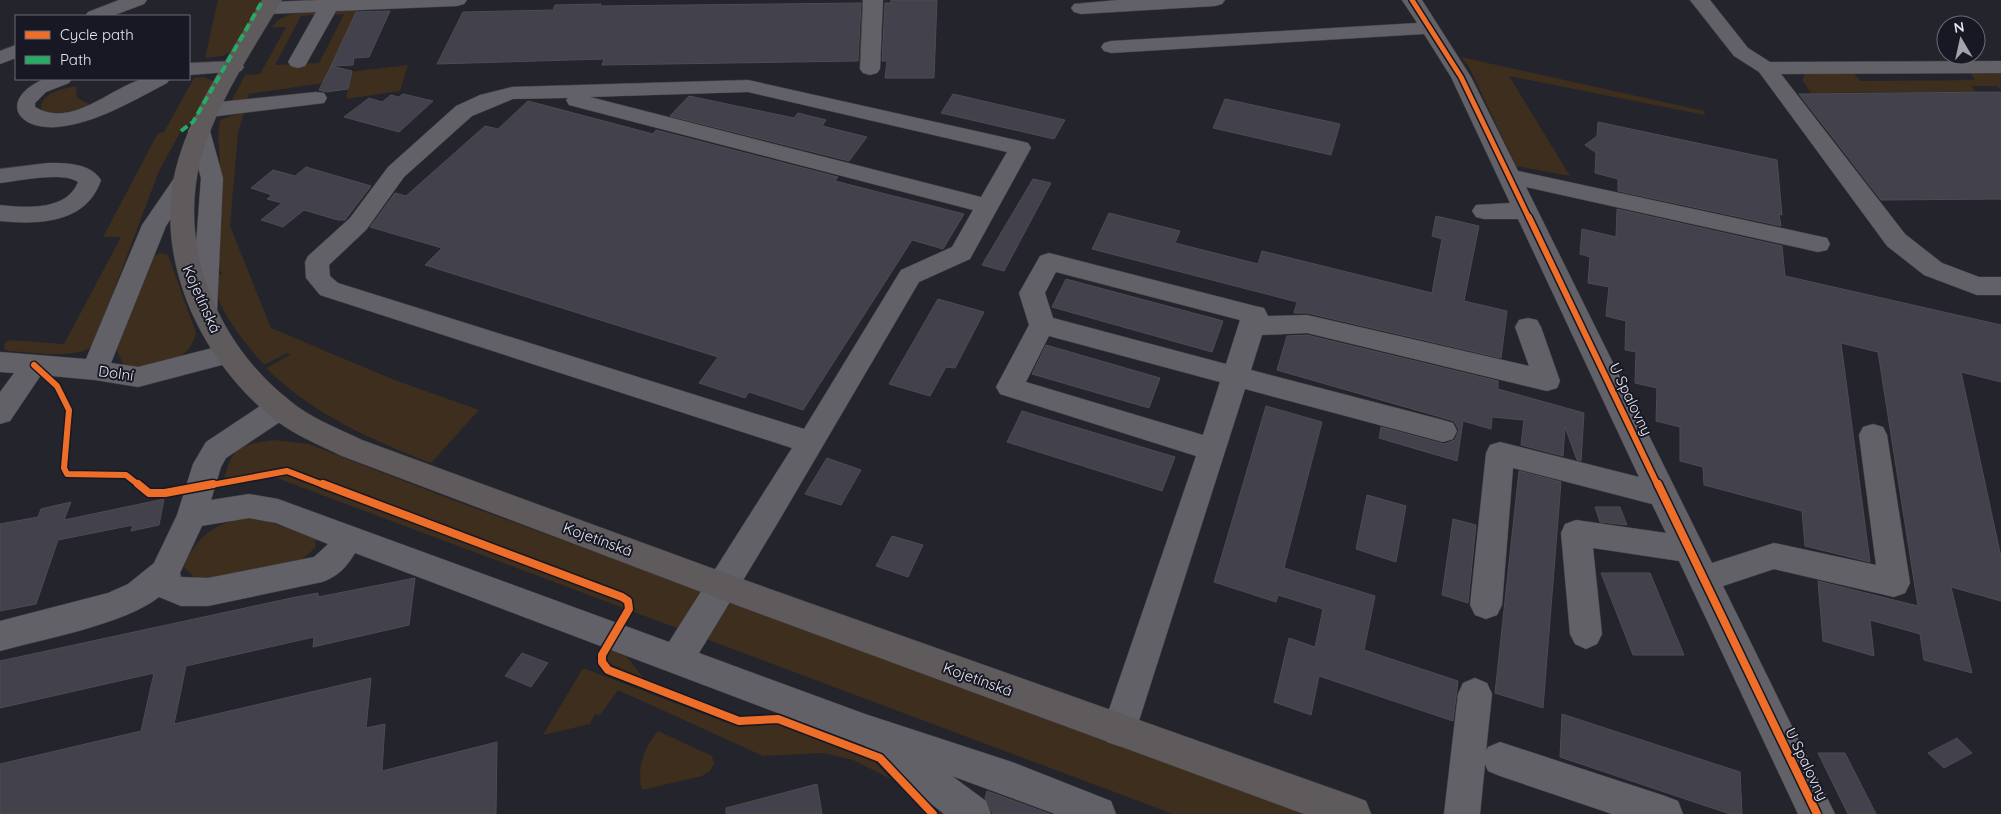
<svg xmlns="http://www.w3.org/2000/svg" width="2001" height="814" viewBox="0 0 2001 814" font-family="Quicksand,sans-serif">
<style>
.green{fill:#3d2e1e}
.building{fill:#42414c;stroke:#4c4c52}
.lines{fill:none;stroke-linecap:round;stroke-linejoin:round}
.minor-casing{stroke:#414148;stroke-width:1}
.major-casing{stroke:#414148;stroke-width:1}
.minor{fill:#616167;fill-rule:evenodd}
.major{fill:#5f5b5d;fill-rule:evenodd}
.quiet{stroke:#26ab63;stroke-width:4;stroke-dasharray:8 4;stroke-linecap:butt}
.cycleway-far2-casing{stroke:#181825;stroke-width:8}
.cycleway-far1-casing{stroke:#181825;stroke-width:9}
.cycleway-casing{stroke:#181825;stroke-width:11}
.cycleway-far2{stroke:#ee6e29;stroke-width:5}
.cycleway-far1{stroke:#ee6e29;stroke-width:6}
.cycleway{stroke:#ee6e29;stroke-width:8}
.labels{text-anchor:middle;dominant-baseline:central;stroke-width:4;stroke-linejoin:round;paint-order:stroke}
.street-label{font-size:15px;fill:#e7e7f1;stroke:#181825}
</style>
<rect width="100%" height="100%" fill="#24242c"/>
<path class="green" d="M218 0H263L234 50 222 56 205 58Z
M358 9 328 72 331 74 408 65 400 91 346 99 351 75 330 82 249 94 246 103 231 102 245 75 260 74 286 27H272C280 14 302 11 316 12L315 15 301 16 275 65 319 63 344 14 332 15 338 11Z
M1461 57 1704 111 1705 115 1509 76 1570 176 1516 166 1469 67Z
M2001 71V90L1997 86H1971L1977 92 1811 93 1802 80 1805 74 1852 72 1861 81 1975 80 1971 74 1973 72Z
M204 77 215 82 193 122 181 131 159 171 93 346C74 360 31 352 8 351L4 349 5 343 10 340 64 344 121 237H103L158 133 164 132 194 78Z
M76 86 77 98 91 105C76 110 55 118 41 109 41 92 64 89 76 86Z
M244 112 238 133 230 226 271 328 392 379 479 410 431 463C372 440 312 414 266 368L290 355 287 353 264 365C249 348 221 314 216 292 214 287 216 281 216 276L222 274 219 268 221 178 218 135 220 120Z
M159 253 168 255 196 333C190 363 149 374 123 364L117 350 149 260Z
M274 440 309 444 450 499 1309 814H1173L274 477 222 488C231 450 234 445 274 440Z
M251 517 306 533 316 540 315 548 300 561 216 581 194 577 184 567C196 535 218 521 251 517Z
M611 648 623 652 645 680 609 663 607 657Z
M583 668 738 727 777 724 875 762 891 779 853 760 824 753 763 756 618 690 600 715 595 714 590 724 543 735Z
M658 731 712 756 714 764 710 771 702 776 642 790C636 768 644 748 658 731Z"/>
<path class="building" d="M891 0H937L934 78H885L887 61H882L885 3H891Z
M861 3 858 61 602 65 604 59 437 64 463 12 553 10 555 5 601 4 600 6Z
M390 11 369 57 354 58 353 65 331 66 356 12Z
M331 66 352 71 348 89 326 92 319 90Z
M2001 92V199L1881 200 1799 94Z
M403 94 433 101 399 132 344 117 369 98 382 102 391 95 399 97Z
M953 94 1065 120 1054 139 941 113Z
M689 96 794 118 798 113 826 120 822 126 867 137 849 161 670 116Z
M1225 99 1340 124 1331 155 1213 128Z
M528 101 653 134 656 130 838 177 835 181 964 214 943 249 912 240 803 410 749 392 745 398 699 383 718 357 425 265 442 248 370 227 395 193 406 196 485 126 498 129Z
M1598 122 1777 160 1782 215 1779 214 1781 226 1618 191V179L1595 173 1596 153 1585 145 1597 136Z
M306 167 371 186 345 220H338L304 210 283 227 261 220 282 203 267 199 272 195 251 188 273 170 295 176Z
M1033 179 1051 183 1004 271 982 265Z
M1617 209 1782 246 1785 276 2001 325V382L1961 372 2001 557V601L1951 587 1972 673 1924 660 1920 634 1870 620 1874 656 1823 641 1818 581 1918 606 1878 352 1841 343 1870 562 1805 546 1802 511 1704 485 1703 467 1680 461V427L1656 421 1657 388 1635 383 1636 352 1625 350 1626 321 1606 316 1609 287 1588 283 1590 257 1580 254 1582 229 1616 237Z
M1109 213 1180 231 1175 243 1258 264 1262 251 1432 293 1442 239 1432 236 1436 216 1479 226 1464 301 1507 311 1501 358 1307 313H1294L1297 302 1092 249Z
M1066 279 1223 321 1212 352 1052 307Z
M938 299 984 312 955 368 946 367 930 396 889 384Z
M1307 335 1498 381V389L1584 413 1581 461 1577 460 1565 427 1563 456 1521 445 1524 420 1492 417 1491 429 1463 421 1457 461 1379 438 1381 427 1444 444 1455 440 1459 430 1454 421 1277 370 1287 336Z
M1046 345 1160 378 1149 408 1032 374Z
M1266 406 1322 422 1284 568 1375 596 1364 650 1458 681 1453 721 1319 676 1311 715 1274 702 1289 638 1315 647 1323 609 1278 595 1276 602 1214 582Z
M1022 411 1175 457 1162 491 1007 442Z
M827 458 861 470 841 505 805 494Z
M1519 471 1561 482 1543 708 1495 693Z
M1367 495 1406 506 1396 562 1356 549Z
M164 499 159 525 131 531 133 525 58 540 36 604 0 611V524L38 517 41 509 71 502 64 520Z
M1595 507H1620L1627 525 1600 522Z
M1453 519 1476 525 1468 603 1442 595Z
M892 536 923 545 908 577 876 566Z
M1601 573H1650L1684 655H1633Z
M415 578 409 625 313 647 314 637 186 666 174 724 371 678 366 728 385 724 382 771 497 742 496 814H0V764L141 731 154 673 0 708V661L296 597 318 593V597Z
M522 653 548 663 531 687 505 676Z
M1562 714 1740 772 1742 814H1730L1560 757Z
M1957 738 1972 753 1944 768 1928 753Z
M1818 753H1845L1876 814H1848Z
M817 784 822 814H726V808Z
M987 791 1050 814H993L985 798Z"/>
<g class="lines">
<g class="minor-casing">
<path id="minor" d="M119 0H147L144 4 112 16H85L88 12Z
M320 0H467L464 4 457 6 336 11 305 66 298 68 291 66 288 62 316 12 268 14 261 12 258 8 261 4 268 2Z
M863 0H883L880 69 877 73 870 75 863 73 860 69Z
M1118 0H1225L1222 4 1215 6 1081 14 1074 12 1071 8 1074 4Z
M1402 0H1422L1471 77 1518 171 1818 236 1827 238 1830 244 1827 250 1818 252 1526 187 1712 563 1774 543 1876 565 1859 435 1863 427 1873 424 1883 427 1887 435 1910 583 1905 593 1894 597 1774 569 1723 586 1835 814H1798L1679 561 1593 548 1602 634 1597 644 1586 649 1575 644 1570 634 1561 533 1565 524 1576 520 1666 533 1652 504 1513 468 1502 605 1497 615 1486 619 1475 615 1470 605 1486 453 1490 445 1500 442 1639 477 1518 219H1484L1476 217 1472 211 1476 205 1510 203 1451 77 1424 34 1111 53 1104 51 1101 47 1104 43 1111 41 1417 23Z
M1690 0H1710L1748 48 1770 62 2001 61V73L1781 74 1905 234 1942 263 1979 277H2001V295H1977L1924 275 1887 246 1759 72 1734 56Z
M16 45V58L0 64V51Z
M234 61 241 63 244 67 241 71 189 75V63Z
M44 79H72L69 83 46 92 35 103V107C72 129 109 88 143 79 151 77 163 78 170 79L167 83C132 101 97 123 57 127 14 130 0 98 44 79Z
M748 80 1020 141 1028 143 1031 148 970 259 919 282 777 524 699 653 865 714 1012 762 1111 801 1116 814H1055L952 776 986 801 991 814H944L868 754 865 746 355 553C347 567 337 577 322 582L208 606H181L159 597C125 624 44 639 0 651V621L108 593 128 584 154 563 177 515 193 464 206 442 269 400 279 397 289 400 293 408 289 416 226 458 221 467 211 500 249 494 278 499 669 642 792 448 320 295 306 278 305 262 308 256 350 218 388 167 456 106 480 95 512 87ZM748 92 1007 152 981 197 590 97ZM568 98 566 100 569 105 973 210 952 247 901 270 804 429 338 283 330 276 329 265 366 230 404 177 472 116 513 99ZM249 518 276 523 328 544 314 557 208 578 181 577 180 573 202 526Z
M316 92 324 93 327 98 324 103 210 117 202 115 199 110 202 105 210 103Z
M199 124 207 126 210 131 223 178 217 311 213 318 204 320 195 318 191 311 201 178 188 131 191 126Z
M48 163C67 163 90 163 101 180 87 223 39 225 0 221V205C25 208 67 211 78 182 63 171 18 181 0 183V169Z
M185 172 193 174 196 179 166 226 111 363 138 367 228 344 237 347 241 354 237 361 138 387 95 380 41 375 10 421 0 424V392L14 373 0 372V352L86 359 142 225 177 174Z
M1049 253 1255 306 1264 308 1268 316 1307 315 1529 366 1515 327 1519 320 1528 318 1537 320 1541 327 1560 381 1557 388 1547 391 1307 333 1262 335 1251 370 1443 420 1453 423 1457 431 1453 439 1443 442 1245 389 1136 730 1131 742 1119 746 1107 742 1102 730 1196 456 1000 394 996 387 1029 325 1019 293 1040 256ZM1056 272 1240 320 1226 364 1053 318 1045 293ZM1049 336 1220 382 1203 435 1026 382Z
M1475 678 1487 683 1492 694 1486 751 1488 747 1500 742 1665 796 1678 801 1683 814H1612L1500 776 1488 771 1485 764 1480 814H1444L1458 694 1463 683Z"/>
</g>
<g class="major-casing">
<path id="major" d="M262 0H282C252 52 215 104 200 162 178 251 219 345 289 400 310 418 337 428 362 440L725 573 1353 796 1366 801 1371 814H1304L712 596 342 456C317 444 290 433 269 415 198 356 151 253 178 161 195 103 232 52 262 0Z"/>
</g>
<use href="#minor" class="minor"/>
<use href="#major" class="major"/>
<path class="quiet" d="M181 131 193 122 263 0"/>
<g class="cycleway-far2-casing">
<path id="cycleway-far2" d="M1412 0 1461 77 1529 218"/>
</g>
<g class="cycleway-far1-casing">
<path id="cycleway-far1" d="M1529 217 1658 486
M34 365 57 386 69 410 64 468 67 474 126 475 140 486
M206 486 287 471 326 486"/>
</g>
<g class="cycleway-casing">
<path id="cycleway" d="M138 484 149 493H165L213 484
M323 484 622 597 628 601 629 609 602 655V662L608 670 739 721 778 719 880 758 933 814
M1658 484 1817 814"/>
</g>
<use href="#cycleway-far2" class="cycleway-far2"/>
<use href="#cycleway-far1" class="cycleway-far1"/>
<use href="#cycleway" class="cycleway"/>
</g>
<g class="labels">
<g class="street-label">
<text transform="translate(202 299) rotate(66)">Kojetínská</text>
<text transform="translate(116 373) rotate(8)">Dolní</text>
<text transform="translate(1631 399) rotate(64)">U Spalovny</text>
<text transform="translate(598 539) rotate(20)">Kojetínská</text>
<text transform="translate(978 679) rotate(20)">Kojetínská</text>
<text transform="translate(1807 764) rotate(64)">U Spalovny</text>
</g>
</g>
<rect x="15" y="15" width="175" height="65" fill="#181825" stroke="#6b6b77"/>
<rect x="25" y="31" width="25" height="8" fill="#ee6e29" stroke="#6b6b77"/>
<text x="60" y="40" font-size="15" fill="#e7e7f1">Cycle path</text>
<rect x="25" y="56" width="25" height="8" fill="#26ab63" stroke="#6b6b77"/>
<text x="60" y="65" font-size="15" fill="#e7e7f1">Path</text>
<g transform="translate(1961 40) rotate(351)"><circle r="24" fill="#181825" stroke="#6b6b77"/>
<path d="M0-4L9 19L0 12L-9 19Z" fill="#a3a3ac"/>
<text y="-8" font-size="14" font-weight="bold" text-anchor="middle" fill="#e7e7f1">N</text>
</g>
</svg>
